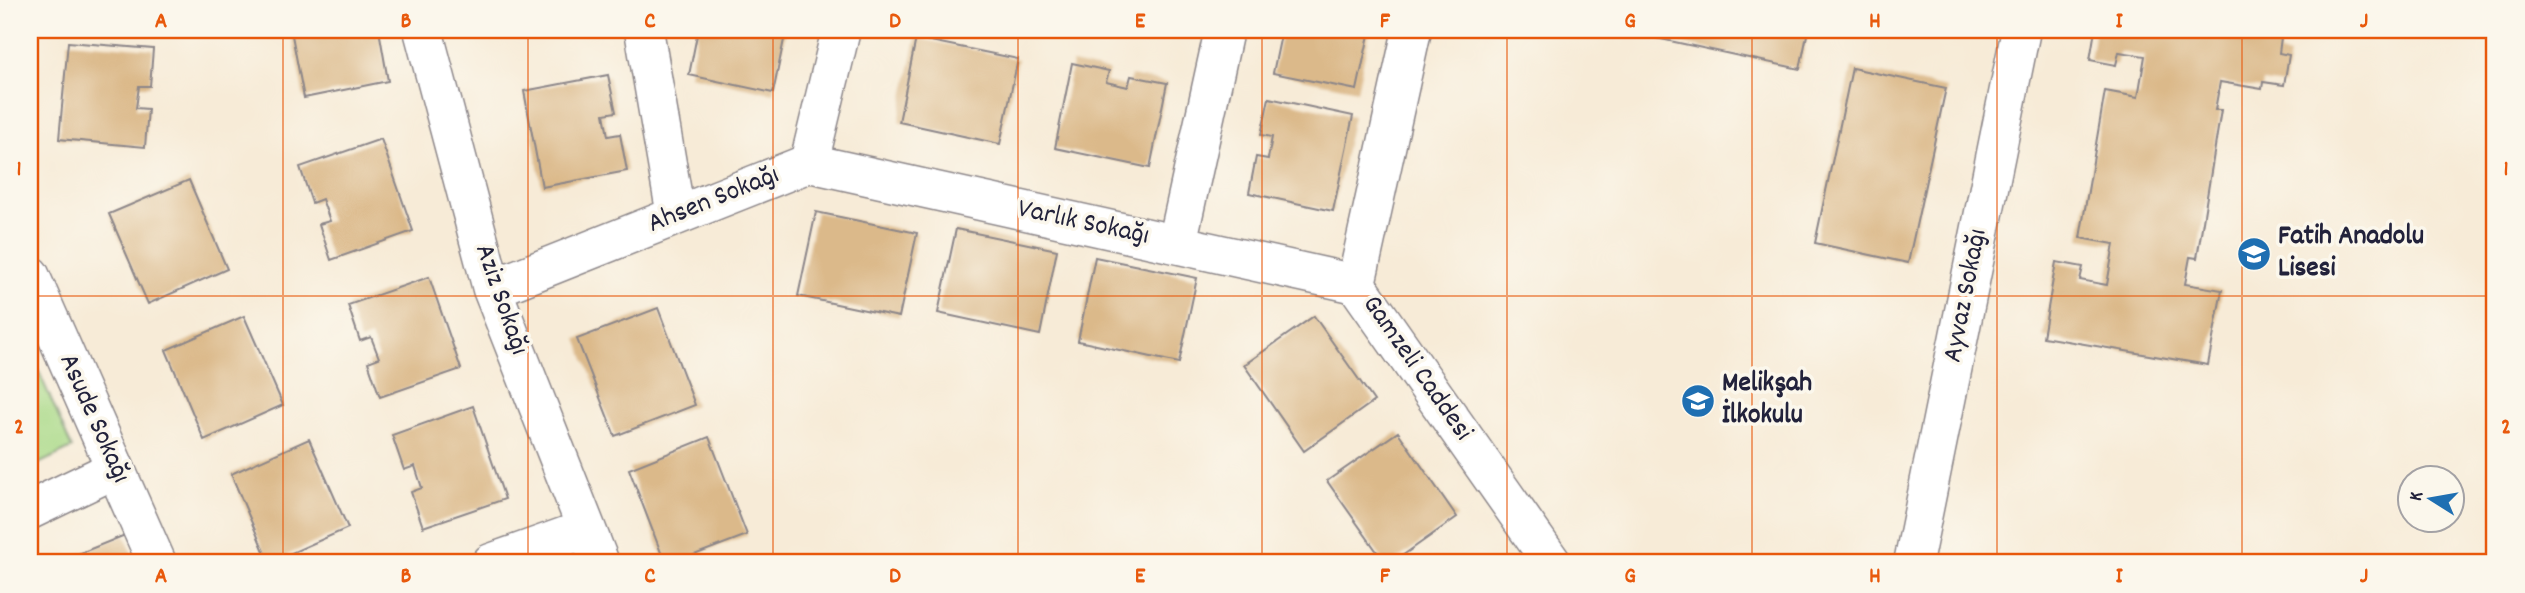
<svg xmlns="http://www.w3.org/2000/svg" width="2525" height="593" viewBox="0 0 2525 593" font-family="Dekko,sans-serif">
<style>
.green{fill:#a9d987;stroke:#667e61;stroke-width:2}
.building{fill:#dbb98a}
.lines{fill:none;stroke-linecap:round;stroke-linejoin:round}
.street-casing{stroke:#8c8689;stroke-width:41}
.secondary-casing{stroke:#8c8689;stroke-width:41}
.street{stroke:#fff;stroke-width:38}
.secondary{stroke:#fff;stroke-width:38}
.grid{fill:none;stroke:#e8590c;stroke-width:2;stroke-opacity:0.55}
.labels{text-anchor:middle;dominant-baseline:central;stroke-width:7;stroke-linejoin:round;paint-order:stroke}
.street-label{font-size:28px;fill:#22223b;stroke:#fbf7ec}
.poi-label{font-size:28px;font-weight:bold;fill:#22223b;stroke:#fbf7ec;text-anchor:start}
.neatline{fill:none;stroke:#e8590c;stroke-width:2.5}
.grid-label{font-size:23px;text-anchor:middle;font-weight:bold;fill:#e8590c}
</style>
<rect width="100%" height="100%" fill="#fbf7ec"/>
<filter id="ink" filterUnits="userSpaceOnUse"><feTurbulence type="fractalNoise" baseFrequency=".0143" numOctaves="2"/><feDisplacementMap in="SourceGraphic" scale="14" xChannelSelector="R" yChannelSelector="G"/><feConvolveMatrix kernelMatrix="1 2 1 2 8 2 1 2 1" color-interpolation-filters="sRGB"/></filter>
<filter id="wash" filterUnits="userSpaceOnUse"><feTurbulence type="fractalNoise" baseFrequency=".00686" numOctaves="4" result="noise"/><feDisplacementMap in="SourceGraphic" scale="28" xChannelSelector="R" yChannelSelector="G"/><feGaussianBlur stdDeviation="1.57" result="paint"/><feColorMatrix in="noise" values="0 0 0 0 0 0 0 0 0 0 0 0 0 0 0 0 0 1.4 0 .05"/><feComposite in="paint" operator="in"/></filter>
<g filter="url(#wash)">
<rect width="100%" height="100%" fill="#f7ebd7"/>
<path class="green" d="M30 351 72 448 30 468Z"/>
<g id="blocks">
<path class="building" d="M291 30H379L388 81 304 98Z
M698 30H786L773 93 689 75Z
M1282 30H1370L1357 90 1273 73Z
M1619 30H1808L1800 69Z
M2095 30H2282L2279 53 2289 55 2284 85 2263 82 2262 89 2220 82 2215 110H2221L2197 258 2190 257 2185 284 2222 290 2208 365 2043 337 2056 262 2083 267 2080 280 2107 285 2114 244 2080 238 2105 91 2138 97 2145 56 2119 52 2116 65 2090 60Z
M916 38 1018 59 1000 144 899 122Z
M68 42 153 49 150 86H139L136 108 148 109 145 147 59 139Z
M1072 63 1109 71 1106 82 1128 87 1131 76 1167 83 1150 168 1055 148Z
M1852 68 1946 88 1908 263 1815 243Z
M608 75 616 112 604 114 608 136 620 134 627 171 542 187 524 91Z
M1269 98 1353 116 1333 211 1249 193 1256 157 1268 159 1272 137 1261 135Z
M381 139 413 231 331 260 319 224 330 221 322 199 312 203 300 167Z
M189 180 227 269 148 304 109 214Z
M816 212 917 233 899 317 798 296Z
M956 229 1057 250 1040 335 938 313Z
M1095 257 1197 278 1179 363 1078 341Z
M429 277 461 369 380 397 368 362 379 358 371 337 360 341 348 305Z
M658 308 695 405 615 436 577 339Z
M244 316 283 405 204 440 166 350Z
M1314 316 1374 401 1304 451 1244 365Z
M473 406 505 499 423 527 411 492 422 488 415 466 404 470 392 435Z
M1398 432 1457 517 1392 563H1385L1327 481Z
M709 437 747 535 673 563H665L629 469Z
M309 439 348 528 269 563 231 474Z
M125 535 136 563H56Z"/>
</g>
</g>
<g filter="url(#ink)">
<use href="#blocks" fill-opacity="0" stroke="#8c8689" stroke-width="2"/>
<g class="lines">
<g class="street-casing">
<path id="street" d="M423 30 492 289 600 563
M644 30 676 216
M809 163 1356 284
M1177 244 1224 30
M30 275 157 563
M492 289 809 163 841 30
M30 510 115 469
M491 563 586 529
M1913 563 2021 30"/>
</g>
<g class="secondary-casing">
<path id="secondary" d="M1412 30 1356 284 1552 563"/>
</g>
<use href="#street" class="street"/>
<use href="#secondary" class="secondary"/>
</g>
</g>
<path class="grid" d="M283 30V563M528 30V563M773 30V563M1018 30V563M1262 30V563M1507 30V563M1752 30V563M1997 30V563M2242 30V563M30 296H2495"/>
<defs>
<g id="school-disc" transform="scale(1.75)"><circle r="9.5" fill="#1f6fb2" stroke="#fbf7ec"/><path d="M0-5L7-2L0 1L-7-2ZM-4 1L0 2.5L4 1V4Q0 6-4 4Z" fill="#fff"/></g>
</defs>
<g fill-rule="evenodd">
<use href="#school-disc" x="2254" y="254"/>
<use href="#school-disc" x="1698" y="401"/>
</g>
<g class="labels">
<g class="street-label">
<text transform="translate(714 201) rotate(-22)">Ahsen Sokağı</text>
<text transform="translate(1083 224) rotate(12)">Varlık Sokağı</text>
<text transform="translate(1967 296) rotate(-79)">Ayvaz Sokağı</text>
<text transform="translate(500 300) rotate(71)">Aziz Sokağı</text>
<text transform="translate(1416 369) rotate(55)">Gamzeli Caddesi</text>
<text transform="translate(93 419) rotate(66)">Asude Sokağı</text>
</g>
<g class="poi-label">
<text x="2278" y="238">Fatih Anadolu<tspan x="2278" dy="32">Lisesi</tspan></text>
<text x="1722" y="385">Melikşah<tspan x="1722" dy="32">İlkokulu</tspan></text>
</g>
</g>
<rect width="2525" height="593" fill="none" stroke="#fbf7ec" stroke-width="77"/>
<g transform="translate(2431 499) rotate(281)"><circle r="33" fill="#fbf7ec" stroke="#a4a2a5" stroke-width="2"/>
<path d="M0-5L12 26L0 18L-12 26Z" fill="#1f6fb2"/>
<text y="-10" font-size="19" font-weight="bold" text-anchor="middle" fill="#22223b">K</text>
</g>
<rect x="38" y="38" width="2448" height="516" class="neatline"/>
<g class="grid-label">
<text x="161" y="27">A</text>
<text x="406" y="27">B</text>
<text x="650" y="27">C</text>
<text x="895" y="27">D</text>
<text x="1140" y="27">E</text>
<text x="1385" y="27">F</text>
<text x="1630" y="27">G</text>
<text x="1875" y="27">H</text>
<text x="2119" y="27">I</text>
<text x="2364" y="27">J</text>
<text x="19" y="175">1</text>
<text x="2506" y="175">1</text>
<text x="19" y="433">2</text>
<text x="2506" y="433">2</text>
<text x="161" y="582">A</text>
<text x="406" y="582">B</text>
<text x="650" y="582">C</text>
<text x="895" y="582">D</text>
<text x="1140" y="582">E</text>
<text x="1385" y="582">F</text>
<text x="1630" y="582">G</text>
<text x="1875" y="582">H</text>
<text x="2119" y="582">I</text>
<text x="2364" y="582">J</text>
</g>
</svg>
